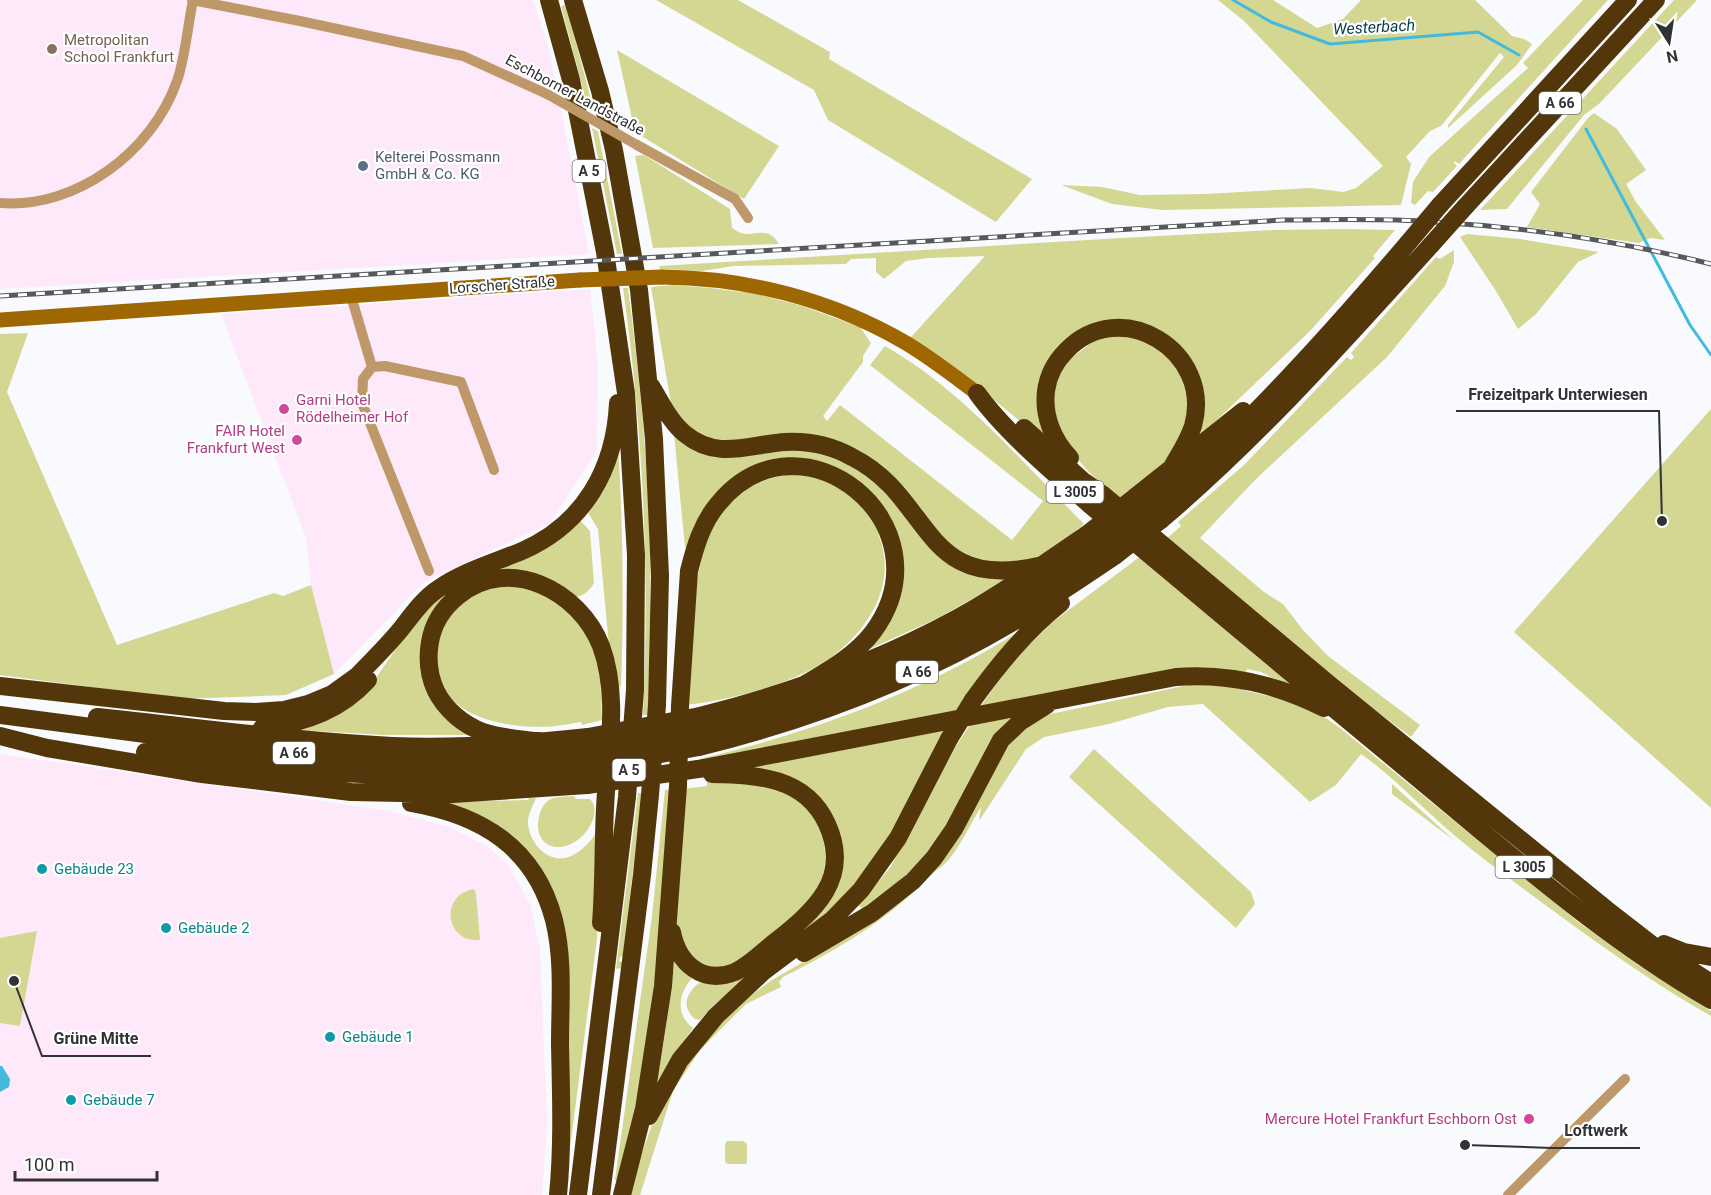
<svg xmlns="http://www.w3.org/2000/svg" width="1711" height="1195" viewBox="0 0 1711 1195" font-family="Roboto,sans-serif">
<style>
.industrial{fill:#fde9f9}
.green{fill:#d4d792}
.water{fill:#43b9dc}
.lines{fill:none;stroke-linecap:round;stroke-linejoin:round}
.stream{stroke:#43b9dc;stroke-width:3}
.street{stroke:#be9868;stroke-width:10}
.secondary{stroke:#9e6702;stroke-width:15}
.highway{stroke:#53370a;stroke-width:18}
.rail-casing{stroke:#56585b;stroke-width:5}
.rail{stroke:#fff;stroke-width:3;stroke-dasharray:9;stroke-linecap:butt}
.street-bridge{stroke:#be9868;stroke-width:10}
.secondary-bridge{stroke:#9e6702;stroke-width:15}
.highway-bridge{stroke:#53370a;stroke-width:18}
.education-dot{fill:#8d6e63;stroke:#fff;stroke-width:2}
.service-dot{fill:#5c6f8a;stroke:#fff;stroke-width:2}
.hotel-dot{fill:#d1479c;stroke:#fff;stroke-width:2}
.culture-dot{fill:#0f9aa8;stroke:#fff;stroke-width:2}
.labels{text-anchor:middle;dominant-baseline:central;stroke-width:4.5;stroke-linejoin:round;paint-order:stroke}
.shield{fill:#fff;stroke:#6e7072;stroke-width:1.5}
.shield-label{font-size:14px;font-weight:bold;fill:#303235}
.education-label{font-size:15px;fill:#785e54;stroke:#fff;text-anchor:start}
.street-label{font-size:15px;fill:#303235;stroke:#fff}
.service-label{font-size:15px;fill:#4e5e75;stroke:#fff;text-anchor:start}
.hotel-label{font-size:15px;fill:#b23c85;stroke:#fff;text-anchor:end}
.culture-label{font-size:15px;fill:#0d838f;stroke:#fff;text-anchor:start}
.water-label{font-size:16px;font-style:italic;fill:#073d4b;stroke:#fff}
.leader{fill:none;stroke:#303235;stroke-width:2}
.callout-dot{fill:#303235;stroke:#fff;stroke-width:2}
.callout-label{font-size:16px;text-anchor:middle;font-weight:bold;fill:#303235;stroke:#fff;stroke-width:4.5;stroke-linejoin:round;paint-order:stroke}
</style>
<rect width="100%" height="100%" fill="#f8fafe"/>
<path class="industrial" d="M0 0H533L549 49 589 254 0 289Z
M590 289 598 363 597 451 550 523 424 582 334 674 311 585 306 538 221 314Z
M0 754 389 811 449 827 487 846 507 864 530 904 540 949 547 1122 542 1195H0Z"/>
<path class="green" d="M656 0H738L830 52 829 59 1032 179 996 222 828 120 814 90Z
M1218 0H1273L1317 28 1343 19 1361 0H1475L1512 36 1524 39 1532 44 1517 65 1448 128V125L1504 57 1500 53 1441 126 1430 131 1406 157 1411 164 1401 205 1162 210 1112 204 1061 185 1102 187 1140 195 1205 194 1311 188 1343 192 1356 188 1383 166 1244 21Z
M1583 0H1608L1459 164 1455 161 1454 163 1457 166 1433 192 1428 191 1415 205 1411 203 1413 182 1429 157 1528 68 1523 63Z
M1674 0H1697L1600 103 1584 115 1507 209 1480 210Z
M566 5 594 111 588 108 561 6Z
M617 50 779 146 744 199 635 132Z
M1594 113 1617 129 1646 170 1626 184 1636 202 1665 240 1650 238 1639 243 1527 227 1540 204 1531 192 1588 118Z
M592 128 598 131 622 254H617Z
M644 155 730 209 732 228C737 231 741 234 747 234 761 233 770 229 779 244L653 248 635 156Z
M1344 229 1395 230 1373 256 1375 258 1310 331 1197 439 1203 403 1143 325 1053 356V448L977 386 894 331 911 337 985 256 928 258 906 261 884 279 876 272V258L851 259 846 264 733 266 702 271 660 269 659 266 1121 238 1273 230Z
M1467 234 1520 239 1599 252 1578 262 1536 314 1518 329 1496 291 1460 237Z
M1454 250V262L1445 286 1387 357 1256 479 1200 538 1264 592 1283 604 1303 630 1328 656 1420 725 1411 737 1375 710 1165 540 1181 526 1178 522 1244 465 1347 357 1351 360 1354 357 1351 353 1436 257 1440 259Z
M673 285 710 288 757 294 802 306 860 327 871 343 863 356V362L823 416 827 421 840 405 1012 540 1043 501 870 365 885 346C962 390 1021 461 1084 524L1047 553 1030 560 1007 566 961 556 856 451 739 445 694 435 672 409 651 287Z
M623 288H628C638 364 646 441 649 519 652 584 649 649 648 715H643C650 572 643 430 623 288Z
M28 333 7 392 117 645 274 593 283 596 311 585 334 674 286 695 181 699 0 675V334Z
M1103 334 1140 335 1178 363 1191 412 1168 458 1155 472 1117 499 1087 470 1059 437 1051 403 1061 366Z
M1711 409V808L1514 632Z
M674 434 689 443 797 447 860 465 925 538 1006 580 938 618 852 657 899 585 867 490 767 465 687 549 685 547Z
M618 446C623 527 624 606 621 686L613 688 598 529 587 511Z
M787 475C797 476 809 475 819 478 835 483 845 491 857 502 861 506 867 510 871 515 875 520 877 529 879 536 896 581 873 623 838 652 803 682 729 701 685 705 688 676 690 647 693 618 699 550 708 488 787 475Z
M580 520 590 531 594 583C590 591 582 597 574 597L561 589 461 586 425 668 481 735H384L297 730 374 681 412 625 436 598Z
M1141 556 1316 699 1261 672 1247 669 1246 673 978 710 1016 657 1054 621Z
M500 585 522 587 546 593 586 629 600 672 602 720 582 725 581 722C574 723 569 724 563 725 535 730 488 725 464 709 427 686 431 626 462 600 471 592 489 589 500 585Z
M1020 631 954 715 699 764V759C811 733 922 692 1020 631Z
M1193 684 1242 686 1243 690 1268 696 1271 692 1323 716 1340 728 1577 921 1638 965 1711 1011V1016C1658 986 1608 951 1559 915 1524 889 1487 863 1454 835 1422 808 1395 778 1361 754L1336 785 1310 802 1203 704 1168 707 1109 724 1044 737 1026 749 979 821 981 807C971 823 962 843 950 858 945 865 936 870 930 876 888 920 837 950 783 977L779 982 781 987 746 1004 700 1050 673 1091 640 1195H627L653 1122 682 1066 710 1033 750 996 772 980 833 945 894 906 1002 751 1019 732 1046 715Z
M1026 713 927 853 904 877 864 911 858 905 890 868 953 746H956L971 723Z
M946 729 914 799 855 890 715 1004 700 1020 695 1019C680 1005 687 993 700 982V984L709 978H718L830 894 826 814 739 770Z
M1094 749 1251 892 1255 904 1236 928 1069 777Z
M707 782C729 781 755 781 775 788 820 802 840 857 813 896 791 929 756 950 722 971L691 962 675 924 682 789 707 786Z
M1392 784 1455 841 1392 794Z
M671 789 654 1029 620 1181 615 1180 652 916 665 790Z
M638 793H642L623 956 620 957 619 961 622 962V968L616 969Z
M574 796 576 799H590C597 807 595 815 591 824 573 859 528 853 540 813 541 808 546 801 551 799 557 796 567 797 574 796Z
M529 798H536C533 805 529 813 528 820 527 842 549 866 571 856 583 851 591 840 599 830L597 939 567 1172 564 1023 538 874 435 802 528 800Z
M474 889 476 894 480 940C445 943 439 895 474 889Z
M37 931 20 1026 0 1023V938Z
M675 957 694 976C679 991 674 1014 693 1028L673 1057 655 1090 665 1034Z
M727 1141H743L747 1144V1161L746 1164H728L725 1162V1144Z"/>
<path class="water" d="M0 1066H2L10 1079 9 1087 0 1092Z"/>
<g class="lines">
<path class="stream" d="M1233 0 1271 22 1330 44 1478 32 1519 55
M1586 129 1690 325 1711 355"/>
<path class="street" d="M192 0 300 21 463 56 547 94
M637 145 735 199 748 218
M0 203C76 209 152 152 177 81 185 59 188 24 193 0
M351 296 372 367 363 379 362 403 429 571
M372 367 385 366 461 382 494 470
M1508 1195 1625 1079"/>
<path class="secondary" d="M662 277C748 278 832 300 906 343 931 358 954 376 977 393
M0 320 580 280"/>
<path class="highway" d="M549 0 571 80 605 252 626 393 636 555 635 690 627 797 578 1195
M573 0 600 91 614 150 639 290 654 439 660 576 657 705 650 795 642 875 601 1195
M1440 205 1628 0
M1465 207 1656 0
M651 386C661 402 670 422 685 434 718 461 749 444 786 442 808 441 832 446 852 457 934 498 920 595 1043 565
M977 393C1005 432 1053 472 1089 504 1203 600 1317 695 1432 790 1521 864 1609 941 1711 1000
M1024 428 1082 480 1102 494 1330 685 1606 909 1655 947 1711 983
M1070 458C1053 440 1043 416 1046 391 1048 376 1055 362 1066 351 1120 294 1214 351 1193 426 1188 441 1180 453 1172 467
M1135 497 1243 411
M1148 509C1175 486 1203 464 1228 439 1292 377 1351 310 1408 243
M1161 520C1260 436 1344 341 1431 245
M0 686 224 711 256 712 284 710 308 704 332 694 357 676C372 661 387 646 401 629 412 615 423 599 438 589 464 571 493 563 522 551 584 524 615 469 618 403
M973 700C999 664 1026 631 1061 603
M0 715 266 750 379 759 471 761 589 751
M700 716C790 693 875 663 956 619 1001 594 1044 564 1086 535
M97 717C195 727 293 741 392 746 457 749 523 744 588 737
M262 728C302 724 340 711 368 680
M700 731C849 692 976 634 1101 544
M0 736 47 748 202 774 351 792 453 794 587 785
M541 742C522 739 501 738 483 732 463 725 445 709 436 691 429 676 427 659 430 642 433 624 443 608 458 596 509 554 580 591 601 646 620 697 607 756 605 809 603 847 604 885 601 923
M699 747C809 720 915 680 1013 622 1048 601 1082 578 1116 555
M145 752C257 768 371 779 485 776 520 776 554 771 589 767
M698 769 1176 677C1229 673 1276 684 1324 708
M411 803C481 815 535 847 554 920 564 960 560 1003 560 1044 561 1094 563 1145 558 1195
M672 932C678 963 702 985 735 972 750 965 762 952 775 942 814 911 852 879 827 824 805 776 756 775 712 774
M1664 944 1684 952 1711 957
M804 953 872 913 913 881 934 858 954 829 1001 740 1020 722 1047 705
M649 1116 680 1060 716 1016 764 971 832 920 861 890 898 838 949 739
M622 1195 644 1109 663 986 678 786 680 706 689 571C695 547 702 523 718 504 801 403 952 525 873 632 854 657 824 673 797 689"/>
<g class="rail-casing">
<path id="rail" d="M0 296 1283 220C1333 220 1383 218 1433 222 1526 227 1620 241 1711 264"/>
</g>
<use href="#rail" class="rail"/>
<path class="street-bridge" d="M547 94 637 145"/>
<path class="secondary-bridge" d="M580 280 662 277"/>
<path class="highway-bridge" d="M1408 243 1440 205
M1431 245 1465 207
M1086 535 1135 497
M1101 544 1148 509
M1116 555 1161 520
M588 737 700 716
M949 739 973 700
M589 751 643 743 700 731
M589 767 699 747
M587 785 698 769"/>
</g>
<circle class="education-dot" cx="52" cy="49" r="6"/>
<circle class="service-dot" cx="363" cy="166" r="6"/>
<g class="hotel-dot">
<circle cx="284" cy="409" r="6"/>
<circle cx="297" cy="440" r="6"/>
<circle cx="1529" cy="1119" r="6"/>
</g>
<g class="culture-dot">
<circle cx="42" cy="869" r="6"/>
<circle cx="166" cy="928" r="6"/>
<circle cx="330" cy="1037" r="6"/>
<circle cx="71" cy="1100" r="6"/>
</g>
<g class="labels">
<g class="shield">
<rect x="1539" y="92" width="42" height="22" rx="4.5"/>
<rect x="572.5" y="160" width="33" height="22" rx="4.5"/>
<rect x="1046.5" y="481" width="57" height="22" rx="4.5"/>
<rect x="896" y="661" width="42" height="22" rx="4.5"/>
<rect x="273" y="742" width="42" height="22" rx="4.5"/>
<rect x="612.5" y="759" width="33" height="22" rx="4.5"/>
<rect x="1495.5" y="856" width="57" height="22" rx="4.5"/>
</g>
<g class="shield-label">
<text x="1560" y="103">A 66</text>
<text x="589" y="171">A 5</text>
<text x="1075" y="492">L 3005</text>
<text x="917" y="672">A 66</text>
<text x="294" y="753">A 66</text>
<text x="629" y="770">A 5</text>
<text x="1524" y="867">L 3005</text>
</g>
<g class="education-label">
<text x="64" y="40">Metropolitan<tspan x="64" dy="17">School Frankfurt</tspan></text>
</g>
<g class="street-label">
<text transform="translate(575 95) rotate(28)">Eschborner Landstraße</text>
<text transform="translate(502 285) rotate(-4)">Lorscher Straße</text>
</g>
<g class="service-label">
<text x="375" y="157">Kelterei Possmann<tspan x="375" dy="17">GmbH &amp; Co. KG</tspan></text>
</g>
<g class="hotel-label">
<text x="296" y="400" text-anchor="start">Garni Hotel<tspan x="296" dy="17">Rödelheimer Hof</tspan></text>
<text x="285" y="431">FAIR Hotel<tspan x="285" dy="17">Frankfurt West</tspan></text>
<text x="1517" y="1119">Mercure Hotel Frankfurt Eschborn Ost</text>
</g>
<g class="culture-label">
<text x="54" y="869">Gebäude 23</text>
<text x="178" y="928">Gebäude 2</text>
<text x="342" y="1037">Gebäude 1</text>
<text x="83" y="1100">Gebäude 7</text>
</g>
<g class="water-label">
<text transform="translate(1374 27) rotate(-3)">Westerbach</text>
</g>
</g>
<path class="leader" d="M1662 521L1659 411H1456M14 981L42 1056H151M1465 1145L1552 1148H1640"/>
<g class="callout-dot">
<circle cx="1662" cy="521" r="6"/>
<circle cx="14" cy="981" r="6"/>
<circle cx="1465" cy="1145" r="6"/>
</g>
<g class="callout-label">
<text x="1558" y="400">Freizeitpark Unterwiesen</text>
<text x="96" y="1044">Grüne Mitte</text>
<text x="1596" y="1136">Loftwerk</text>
</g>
<g transform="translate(1669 42) rotate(168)" stroke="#ffffff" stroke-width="4.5" paint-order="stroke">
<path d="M0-4.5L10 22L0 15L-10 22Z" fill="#303235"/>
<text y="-9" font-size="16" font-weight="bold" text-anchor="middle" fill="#303235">N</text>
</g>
<path d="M15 1171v9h142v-9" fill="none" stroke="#303235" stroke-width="3"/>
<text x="24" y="1171" font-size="18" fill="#303235" stroke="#ffffff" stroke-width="4.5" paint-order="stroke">100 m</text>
</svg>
